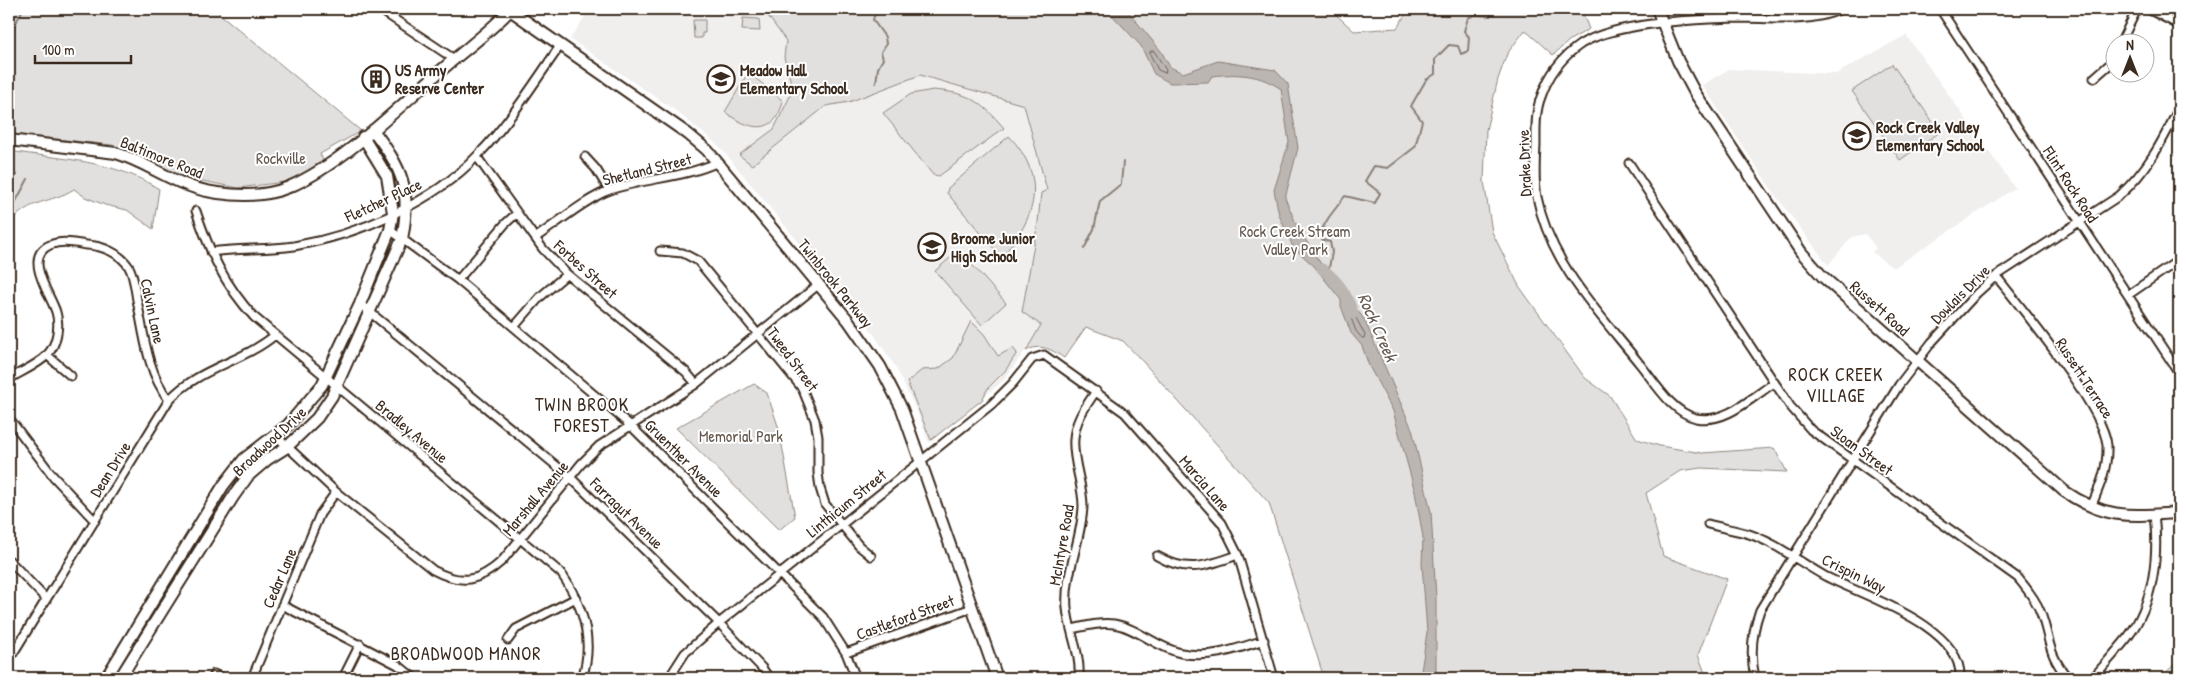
<svg xmlns="http://www.w3.org/2000/svg" width="2188" height="687" viewBox="0 0 2188 687" font-family="'Patrick Hand',sans-serif">
<style>
.built{fill:#f1efee}
.green{fill:#e2e0de;stroke:#8e857e}
.water{fill:#bcb6b3;stroke:#887e77}
.lines{fill:none;stroke-linecap:round;stroke-linejoin:round}
.shore{stroke:#6f625a;stroke-width:1}
.stream{stroke:#887e77;stroke-width:2}
.river{stroke:#bcb6b3;stroke-width:11}
.street-casing{stroke:#3b2a1e;stroke-width:11}
.secondary-casing{stroke:#3b2a1e;stroke-width:14}
.street{stroke:#fff;stroke-width:7}
.secondary{stroke:#fff;stroke-width:10}
.labels{text-anchor:middle;dominant-baseline:central;stroke-width:4;stroke-linejoin:round;paint-order:stroke}
.poi-label{font-size:16px;font-weight:bold;fill:#3b2a1e;stroke:#fff;text-anchor:start}
.street-label{font-size:16px;fill:#3b2a1e;stroke:#fff}
.park-label{font-size:16px;fill:#65584e;stroke:#fff}
.water-label{font-size:18px;font-style:italic;fill:#685b52;stroke:#fff}
.neighbourhood-label{font-size:18px;letter-spacing:1px;fill:#3b2a1e;stroke:#fff}
</style>
<rect width="100%" height="100%" fill="#fff"/>
<filter id="ink" filterUnits="userSpaceOnUse"><feTurbulence type="fractalNoise" baseFrequency=".02" numOctaves="2"/><feDisplacementMap in="SourceGraphic" scale="10" xChannelSelector="R" yChannelSelector="G"/><feConvolveMatrix kernelMatrix="1 2 1 2 8 2 1 2 1" color-interpolation-filters="sRGB"/></filter>
<g filter="url(#ink)">
<path class="built" d="M590 9H763L821 90 877 63 1024 105 1068 264 1054 301 1037 334 1004 380 929 443 918 414 895 366 868 326 719 146 676 111 570 39Z
M1906 35 2015 188 1893 268 1872 252 1876 248 1865 234 1852 237 1828 265 1776 196 1702 85 1729 69 1836 74Z"/>
<path class="green" d="M9 9H214L361 131 320 154 324 162 292 181 238 188 177 176 112 145 9 134Z
M763 9H1330L1354 31 1397 28 1409 9H1581L1589 29 1570 40 1553 55 1525 30 1507 54 1498 79 1486 130 1484 181 1492 232 1519 286 1585 378 1610 396 1637 439 1660 446 1702 453 1774 448 1787 472 1701 468 1680 471 1646 493 1663 556 1727 579 1698 655 1707 678H1324L1269 503 1144 363 1123 341 1086 327 1064 358C1051 349 1040 343 1026 351L1041 325 1022 312 1038 222 1041 193 1047 190 1024 105 920 75 849 102 826 106 752 165 739 155 774 129 793 90 784 57 786 41Z
M743 18 759 19 760 31 742 30Z
M693 20H705V33H702V38H694Z
M1892 64 1940 132 1900 160 1852 91Z
M746 76H753L783 101C775 137 749 130 725 112Z
M933 90C970 93 980 100 1004 128L939 176 933 175 883 113 911 94Z
M1009 136C1048 177 1037 219 1001 257L947 193 948 188Z
M9 151C60 159 114 160 159 189L153 229 127 210 105 205 85 197 74 189C50 204 30 198 9 224Z
M959 250 1006 303 982 325 935 271Z
M971 321 984 334 998 356 1013 348 1017 353 1005 371 988 388 982 400 931 440 907 382 922 370 938 369 953 358Z
M754 384 767 393 779 429 795 517 779 530 676 428Z
M2176 663H2179V678H2160Z"/>
<path class="water" d="M1109 9H1126L1161 51 1170 67 1183 73 1218 61 1275 70 1288 84 1298 148 1285 198 1298 228 1319 261 1364 319 1412 429 1431 512 1436 598V678H1420L1427 632 1422 564 1423 537 1415 492 1393 411 1369 366 1362 346 1351 333 1341 306V300L1314 266 1293 247 1279 215 1274 190 1289 142 1281 89C1260 74 1237 73 1212 76L1208 82 1170 83 1154 74 1141 46 1112 15Z"/>
<g class="lines">
<path class="shore" d="M1151 51H1154L1166 70 1165 73 1158 70 1150 54Z
M1352 315 1355 316 1365 335 1364 338H1362L1356 331 1351 318Z"/>
<path class="stream" d="M9 36 23 9
M876 83 878 68 883 59 881 52 886 44 885 37 873 20 876 9
M9 174 17 175
M15 203 28 179
M1084 249 1094 229 1100 201 1121 184 1123 162
M1328 273 1332 252 1330 242 1323 240 1319 234 1329 217 1345 196 1375 203 1380 193 1365 181 1374 166 1388 168 1415 147 1422 121 1411 106 1426 80 1435 74V59L1449 45 1458 46 1461 54 1468 51 1469 37 1464 31 1468 18 1474 15 1490 16 1493 9"/>
<path class="river" d="M1322 269C1338 280 1348 295 1353 314"/>
<g class="street-casing">
<path id="street" d="M379 9 454 59
M1737 9V18
M1940 9 2179 373
M2148 9 2179 25
M2121 42 2137 9
M2094 78 2110 64 2116 53
M477 157 543 249 567 274 686 372 696 384
M585 157 596 169 609 190
M1629 163 1790 406 1811 430 2018 578C2026 588 2035 598 2040 611 2051 639 2046 652 2068 678
M196 211C210 253 224 284 254 317L561 573C583 605 595 640 582 678
M390 230 458 280 630 425 823 617 846 653 856 678
M535 238C556 224 587 198 610 190 645 178 684 178 718 162
M660 251 683 253 698 261 802 388 815 420 818 437V473L820 488 825 504 859 546 871 556
M211 252C238 248 266 250 294 246 358 235 433 203 478 155 510 122 534 83 560 46
M1996 276C2022 309 2104 408 2107 445 2108 468 2100 486 2091 507
M458 280 505 224 517 213
M2128 295 2179 260
M360 304 570 477 719 623 762 668 769 678
M514 327 540 297 567 274
M47 355 71 376
M9 379C20 372 38 365 47 355 57 345 60 325 56 312 51 295 22 257 50 245 62 240 74 243 87 245 103 246 120 253 129 267 134 276 135 289 137 300 144 334 147 372 169 400
M1774 383C1751 398 1725 424 1696 418 1671 412 1654 381 1639 363 1598 312 1550 263 1537 197 1534 181 1535 162 1536 145 1536 130 1535 112 1541 97 1548 76 1562 57 1581 44 1616 22 1697 19 1738 18 1772 18 1809 24 1841 9
M9 418 53 476 95 521
M275 435 336 492 433 570C461 585 479 582 502 561L581 464 599 446 696 384 818 285
M1708 524C1722 528 1736 530 1749 534 1776 543 1798 561 1823 575 1859 595 1963 625 1960 678
M1157 556C1189 574 1205 566 1238 555
M9 560 46 599
M282 605 398 665 414 678
M1072 629C1086 626 1100 622 1114 624 1138 628 1157 648 1181 653 1210 659 1236 649 1264 640
M508 640 516 629 576 598
M846 653 972 608
M9 660 169 400C198 368 243 362 275 335
M214 674 223 678
M252 678 320 514 336 492
M343 678 360 644
M669 678 685 653 719 623 992 404 1013 383 1032 359 1044 355 1125 413 1222 523 1238 555 1274 678
M1079 678C1081 653 1069 632 1067 608 1064 574 1082 540 1083 506 1083 484 1072 460 1074 439 1075 420 1086 406 1096 391
M1755 678C1750 655 1752 632 1760 610L1899 385 1932 342 1977 293 1996 276 2119 196C2148 170 2162 142 2179 108
M2093 678C2104 665 2117 651 2128 637 2154 602 2159 556 2154 514"/>
</g>
<g class="secondary-casing">
<path id="secondary" d="M1657 9 1678 61 1695 93 1801 252 1822 276 2064 491C2106 520 2131 516 2179 513
M510 10 688 134 707 150 848 320 880 366 902 409 997 678
M9 140 116 153C152 164 177 188 218 193 240 196 268 196 289 187 342 164 393 112 437 74 461 52 489 33 511 9
M106 678 223 486 244 459 288 425 322 385 360 304 390 230 393 213 387 176 363 137
M120 678 233 497 248 476 268 459 287 447 317 418 332 396 402 239C412 189 402 169 373 130"/>
</g>
<use href="#street" class="street"/>
<use href="#secondary" class="secondary"/>
</g>
</g>
<defs>
<g id="building-ring" transform="scale(1.4375)"><circle r="9.5" fill="#fff" stroke="#3b2a1e" stroke-width="1.5"/><path d="M-4-6H4V6H1V3H-1V6H-4ZM-2.5-4.3h1.7v1.8h-1.7ZM.8-4.3h1.7v1.8H.8ZM-2.5-1h1.7V.8h-1.7ZM.8-1h1.7V.8H.8Z" fill="#3b2a1e"/></g>
<g id="school-ring" transform="scale(1.4375)"><circle r="9.5" fill="#fff" stroke="#3b2a1e" stroke-width="1.5"/><path d="M0-5L7-2L0 1L-7-2ZM-4 1L0 2.5L4 1V4Q0 6-4 4Z" fill="#3b2a1e"/></g>
</defs>
<g fill-rule="evenodd">
<use href="#building-ring" x="376" y="79"/>
<use href="#school-ring" x="721" y="79"/>
<use href="#school-ring" x="1857" y="136"/>
<use href="#school-ring" x="932" y="247"/>
</g>
<g class="labels">
<g class="poi-label">
<text x="395" y="70">US Army<tspan x="395" dy="18">Reserve Center</tspan></text>
<text x="740" y="70">Meadow Hall<tspan x="740" dy="18">Elementary School</tspan></text>
<text x="1876" y="127">Rock Creek Valley<tspan x="1876" dy="18">Elementary School</tspan></text>
<text x="951" y="238">Broome Junior<tspan x="951" dy="18">High School</tspan></text>
</g>
<g class="street-label">
<text transform="translate(162 157) rotate(22)">Baltimore Road</text>
<text transform="translate(1524 163) rotate(-92)">Drake Drive</text>
<text transform="translate(647 169) rotate(-14)">Shetland Street</text>
<text transform="translate(2071 184) rotate(57)">Flint Rock Road</text>
<text transform="translate(383 200) rotate(-25)">Fletcher Place</text>
<text transform="translate(586 269) rotate(42)">Forbes Street</text>
<text transform="translate(836 283) rotate(51)">Twinbrook Parkway</text>
<text transform="translate(1960 294) rotate(-45)">Dowlais Drive</text>
<text transform="translate(1880 308) rotate(42)">Russett Road</text>
<text transform="translate(153 311) rotate(78)">Calvin Lane</text>
<text transform="translate(793 359) rotate(54)">Tweed Street</text>
<text transform="translate(2085 378) rotate(57)">Russett Terrace</text>
<text transform="translate(412 431) rotate(40)">Bradley Avenue</text>
<text transform="translate(269 441) rotate(-43)">Broadwood Drive</text>
<text transform="translate(1862 450) rotate(36)">Sloan Street</text>
<text transform="translate(684 458) rotate(45)">Gruenther Avenue</text>
<text transform="translate(110 469) rotate(-58)">Dean Drive</text>
<text transform="translate(1205 483) rotate(49)">Marcia Lane</text>
<text transform="translate(535 498) rotate(-50)">Marshall Avenue</text>
<text transform="translate(846 503) rotate(-39)">Linthicum Street</text>
<text transform="translate(627 513) rotate(44)">Farragut Avenue</text>
<text transform="translate(1061 545) rotate(-80)">McIntyre Road</text>
<text transform="translate(1854 573) rotate(26)">Crispin Way</text>
<text transform="translate(279 578) rotate(-67)">Cedar Lane</text>
<text transform="translate(905 617) rotate(-20)">Castleford Street</text>
</g>
<g class="park-label">
<text x="281" y="158">Rockville</text>
<text x="1295" y="231">Rock Creek Stream<tspan x="1295" dy="18">Valley Park</tspan></text>
<text x="741" y="436">Memorial Park</text>
</g>
<g class="water-label">
<text transform="translate(1378 327) rotate(66)">Rock Creek</text>
</g>
<g class="neighbourhood-label">
<text x="1836" y="374">ROCK CREEK<tspan x="1836" dy="21">VILLAGE</tspan></text>
<text x="582" y="404">TWIN BROOK<tspan x="582" dy="21">FOREST</tspan></text>
<text x="466" y="653">BROADWOOD MANOR</text>
</g>
</g>
<rect width="2188" height="687" fill="none" stroke="#fff" stroke-width="30"/>
<rect x="15" y="15" width="2158" height="657" fill="none" stroke="#3b2a1e" stroke-width="2" filter="url(#ink)"/>
<g transform="translate(2130 58)"><circle r="24" fill="#ffffff" stroke="#b1aaa5"/>
<path d="M0-4L9 19L0 12L-9 19Z" fill="#3b2a1e"/>
<text y="-8" font-size="14" font-weight="bold" text-anchor="middle" fill="#3b2a1e">N</text>
</g>
<path d="M35 55v8h96v-8" fill="none" stroke="#3b2a1e" stroke-width="2.5"/>
<text x="42" y="55" font-size="15" fill="#3b2a1e" stroke="#ffffff" stroke-width="4" paint-order="stroke">100 m</text>
</svg>
